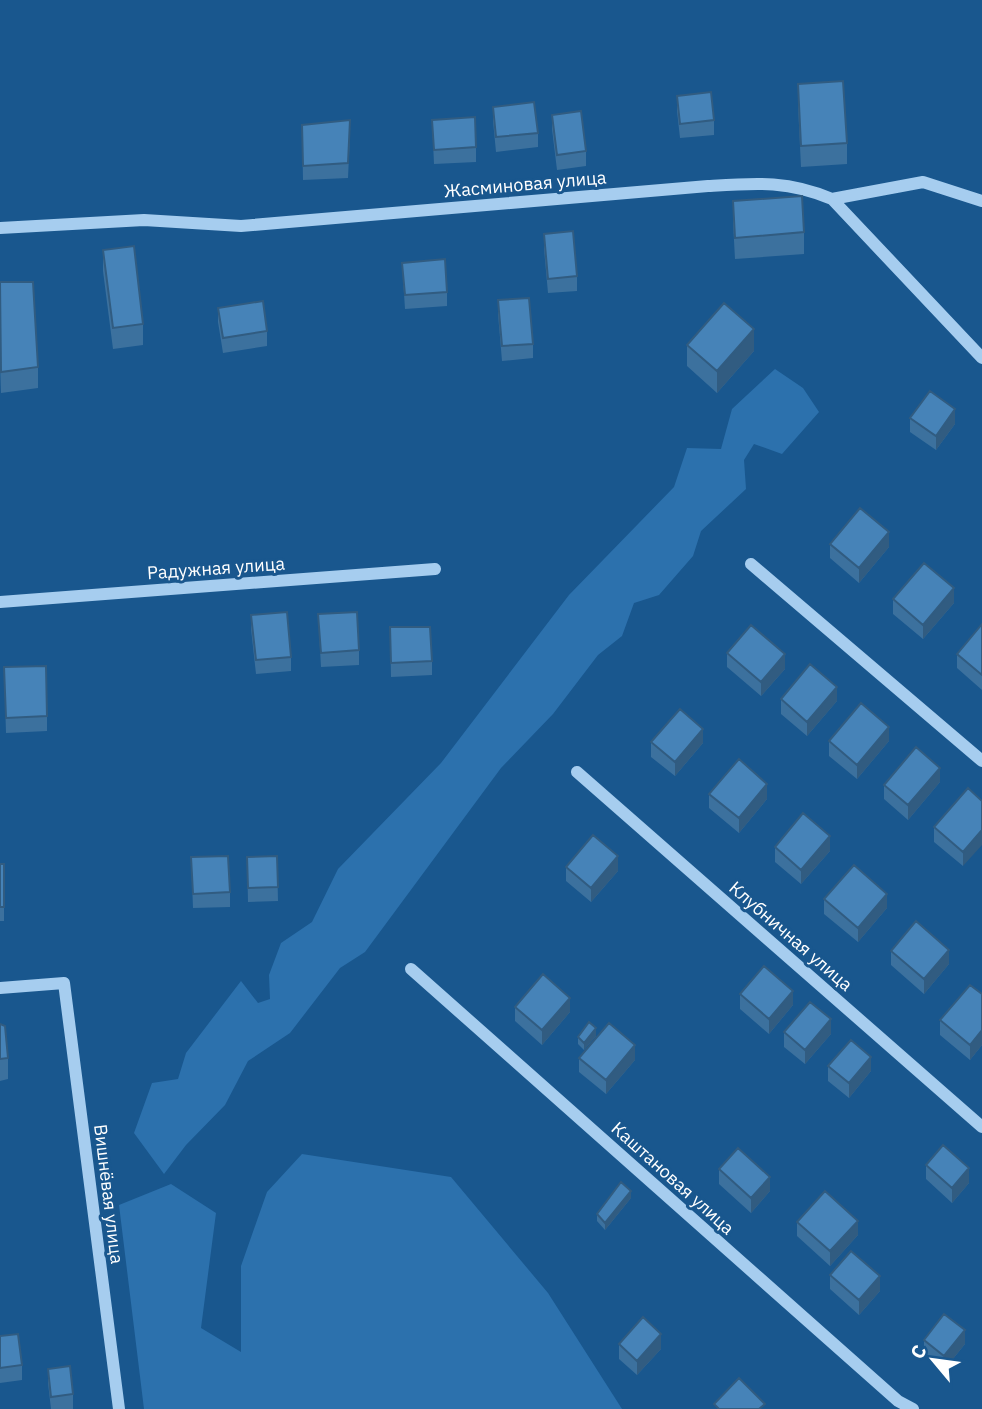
<svg xmlns="http://www.w3.org/2000/svg" width="982" height="1409" viewBox="0 0 982 1409" font-family="'IBM Plex Sans',sans-serif">
<style>
.green{fill:#2c71ad}
.lines{fill:none;stroke-linecap:round;stroke-linejoin:round}
.minor{stroke:#a6cdef;stroke-width:12}
.wall{fill:#3c719e}
.shaded-wall{fill:#315c81}
.building{fill:#4683b8;stroke:#315c81;stroke-width:2}
.labels{text-anchor:middle;dominant-baseline:central;stroke-width:6;stroke-linejoin:round;paint-order:stroke}
.street-label{font-size:18px;fill:#fff;stroke:#19578e}
</style>
<rect width="100%" height="100%" fill="#19578e"/>
<path class="green" d="M775 369 803 388 819 412 782 454 754 444 744 460 746 489 701 531 693 556 659 595 634 603 622 636 598 655 553 714 501 768 365 952 340 968 290 1033 248 1061 225 1105 186 1145 164 1174 134 1133 152 1083 178 1079 186 1053 241 981 258 1003 270 999 269 975 281 943 312 922 338 869 441 763 569 595 674 487 687 448 721 449 732 409Z
M302 1154 451 1177 548 1293 622 1409H144L119 1205 171 1184 216 1213 201 1328 241 1352V1266L267 1192Z"/>
<g class="lines">
<path class="minor" d="M832 199 923 182 982 201
M0 228 144 220 241 226 708 186C755 183 788 180 832 199L982 358
M751 564 982 761
M0 602 435 569
M577 772 982 1127
M411 969 898 1401 913 1409
M0 988 64 983 119 1409"/>
</g>
<path class="wall" d="M798 84 847 143V164L801 167 798 105Z
M677 96 714 120V135L680 138 677 111Z
M493 107 538 133V147L496 152 493 121Z
M552 115 586 151V166L557 170 552 129Z
M432 120 476 147V162L434 164Z
M302 125 350 135 348 178 303 180Z
M733 201 804 232V254L735 259 733 222Z
M544 234 577 276V291L548 293 544 249Z
M103 250 143 324V345L113 349 103 271Z
M402 263 447 292V306L405 309Z
M0 282 38 367V388L1 393 0 362Z
M498 300 533 344V358L502 361 498 314Z
M218 308 267 331V346L223 353 218 322Z
M687 345 754 351 717 393 687 366Z
M910 418 955 424 936 450 910 432Z
M830 544 889 547 859 583 830 558Z
M893 599 954 603 923 639 893 614Z
M318 614 359 650V665L321 667Z
M251 615 291 657V671L256 674 251 629Z
M982 624V690L957 668V654Z
M390 627 432 661V675L391 677Z
M727 653 785 669 761 696 727 667Z
M4 667 47 716V731L6 733Z
M781 699 837 701 807 736 781 714Z
M829 741H889L857 779 829 756Z
M651 742 703 743 675 776 651 757Z
M940 782 908 820 884 799V785Z
M968 788 963 866 934 842V827Z
M709 794 767 799 739 833 709 808Z
M775 847 830 851 801 884 775 862Z
M277 856 278 901 248 902 247 857Z
M191 857 230 892V907L193 908Z
M0 864H4V921H0Z
M566 867 618 871 591 902 566 881Z
M824 899 887 908 858 942 824 914Z
M891 951 949 964 924 994 891 965Z
M740 994 793 1005 769 1034 740 1009Z
M982 994V1045L970 1060 940 1035V1020Z
M515 1007 570 1012 542 1045 515 1021Z
M0 1024 8 1058V1079L0 1081Z
M784 1032 831 1034 805 1064 784 1047Z
M596 1036 584 1050 578 1044V1037Z
M579 1058 635 1060 606 1094 579 1072Z
M828 1066 871 1071 849 1098 828 1081Z
M926 1165 969 1183 952 1203 926 1179Z
M719 1169 770 1191 751 1213 719 1184Z
M631 1198 605 1230 597 1221V1214Z
M797 1222 858 1235 830 1266 797 1236Z
M830 1275 880 1291 859 1315 830 1289Z
M0 1336 22 1365V1380L0 1383Z
M924 1340 965 1344 944 1370 924 1354Z
M619 1344 661 1349 637 1375 619 1359Z
M48 1369 73 1394V1409H51L48 1383Z"/>
<path class="shaded-wall" d="M754 329V351L717 393V371Z
M955 409V424L936 450V436Z
M889 532V547L859 583V568Z
M954 588V603L923 639V625Z
M785 654V669L761 696V682Z
M837 687V701L807 736V722Z
M889 727V741L857 779V765Z
M703 729V743L675 776V762Z
M940 768V782L908 820V805Z
M767 784V799L739 833V818Z
M982 830V845L963 866V852Z
M830 836V851L801 884V870Z
M618 856V871L591 902V888Z
M887 894V908L858 942V928Z
M949 950V964L924 994V979Z
M793 991V1005L769 1034V1019Z
M570 998V1012L542 1045V1030Z
M831 1019V1034L805 1064V1050Z
M596 1028V1036L584 1050V1043Z
M982 1030V1045L970 1060V1045Z
M635 1045V1060L606 1094V1080Z
M871 1057V1071L849 1098V1083Z
M969 1168V1183L952 1203V1188Z
M770 1177V1191L751 1213V1198Z
M631 1191V1198L605 1230V1223Z
M858 1221V1235L830 1266V1251Z
M880 1276V1291L859 1315V1300Z
M965 1330V1344L944 1370V1356Z
M661 1334V1349L637 1375V1361Z"/>
<path class="building" d="M843 81 847 143 801 146 798 84Z
M711 92 714 120 680 124 677 96Z
M534 102 538 133 496 137 493 107Z
M581 111 586 151 557 155 552 115Z
M475 117 476 147 434 150 432 120Z
M350 120 348 163 303 166 302 125Z
M802 196 804 232 735 238 733 201Z
M573 231 577 276 548 279 544 234Z
M134 246 143 324 113 328 103 250Z
M445 259 447 292 405 295 402 263Z
M0 282H33L38 367 1 372Z
M529 298 533 344 502 346 498 300Z
M263 301 267 331 223 338 218 308Z
M724 303 754 329 717 371 687 345Z
M930 391 955 409 936 436 910 418Z
M860 508 889 532 859 568 830 544Z
M924 563 954 588 923 625 893 599Z
M287 612 291 657 256 660 251 615Z
M357 612 359 650 321 653 318 614Z
M982 624V675L957 654Z
M751 625 785 654 761 682 727 653Z
M390 627H430L432 661 391 663Z
M810 664 837 687 807 722 781 699Z
M46 666 47 716 6 718 4 667Z
M861 703 889 727 857 765 829 741Z
M680 709 703 729 675 762 651 742Z
M916 747 940 768 908 805 884 785Z
M739 759 767 784 739 818 709 794Z
M968 788 982 801V830L963 852 934 827Z
M803 813 830 836 801 870 775 847Z
M593 835 618 856 591 888 566 867Z
M228 856 230 892 193 894 191 857Z
M277 856 278 887 248 888 247 857Z
M0 864H4V907H0Z
M854 865 887 894 858 928 824 899Z
M916 921 949 950 924 979 891 951Z
M764 966 793 991 769 1019 740 994Z
M543 974 570 998 542 1030 515 1007Z
M970 985 982 994V1030L970 1045 940 1020Z
M810 1002 831 1019 805 1050 784 1032Z
M589 1022 596 1028 584 1043 578 1037Z
M609 1023 635 1045 606 1080 579 1058Z
M0 1024 5 1026 8 1058 0 1059Z
M851 1040 871 1057 849 1083 828 1066Z
M943 1145 969 1168 952 1188 926 1165Z
M738 1148 770 1177 751 1198 719 1169Z
M621 1182 631 1191 605 1223 597 1214Z
M825 1191 858 1221 830 1251 797 1222Z
M851 1251 880 1276 859 1300 830 1275Z
M944 1314 965 1330 944 1356 924 1340Z
M643 1317 661 1334 637 1361 619 1344Z
M18 1334 22 1365 0 1368V1336Z
M70 1366 73 1394 51 1397 48 1369Z
M739 1378 765 1404 759 1409H719L714 1404Z"/>
<g class="labels">
<g class="street-label">
<text transform="translate(525 184) rotate(-5)">Жасминовая улица</text>
<text transform="translate(216 568) rotate(-4)">Радужная улица</text>
<text transform="translate(791 936) rotate(41)">Клубничная улица</text>
<text transform="translate(673 1178) rotate(42)">Каштановая улица</text>
<text transform="translate(109 1194) rotate(83)">Вишнёвая улица</text>
</g>
</g>
<g transform="translate(933 1360) rotate(299)" stroke="#19578e" stroke-width="5" paint-order="stroke">
<path d="M0-5L12 26L0 18L-12 26Z" fill="#ffffff"/>
<text y="-10" font-size="19" font-weight="bold" text-anchor="middle" fill="#ffffff">С</text>
</g>
</svg>
